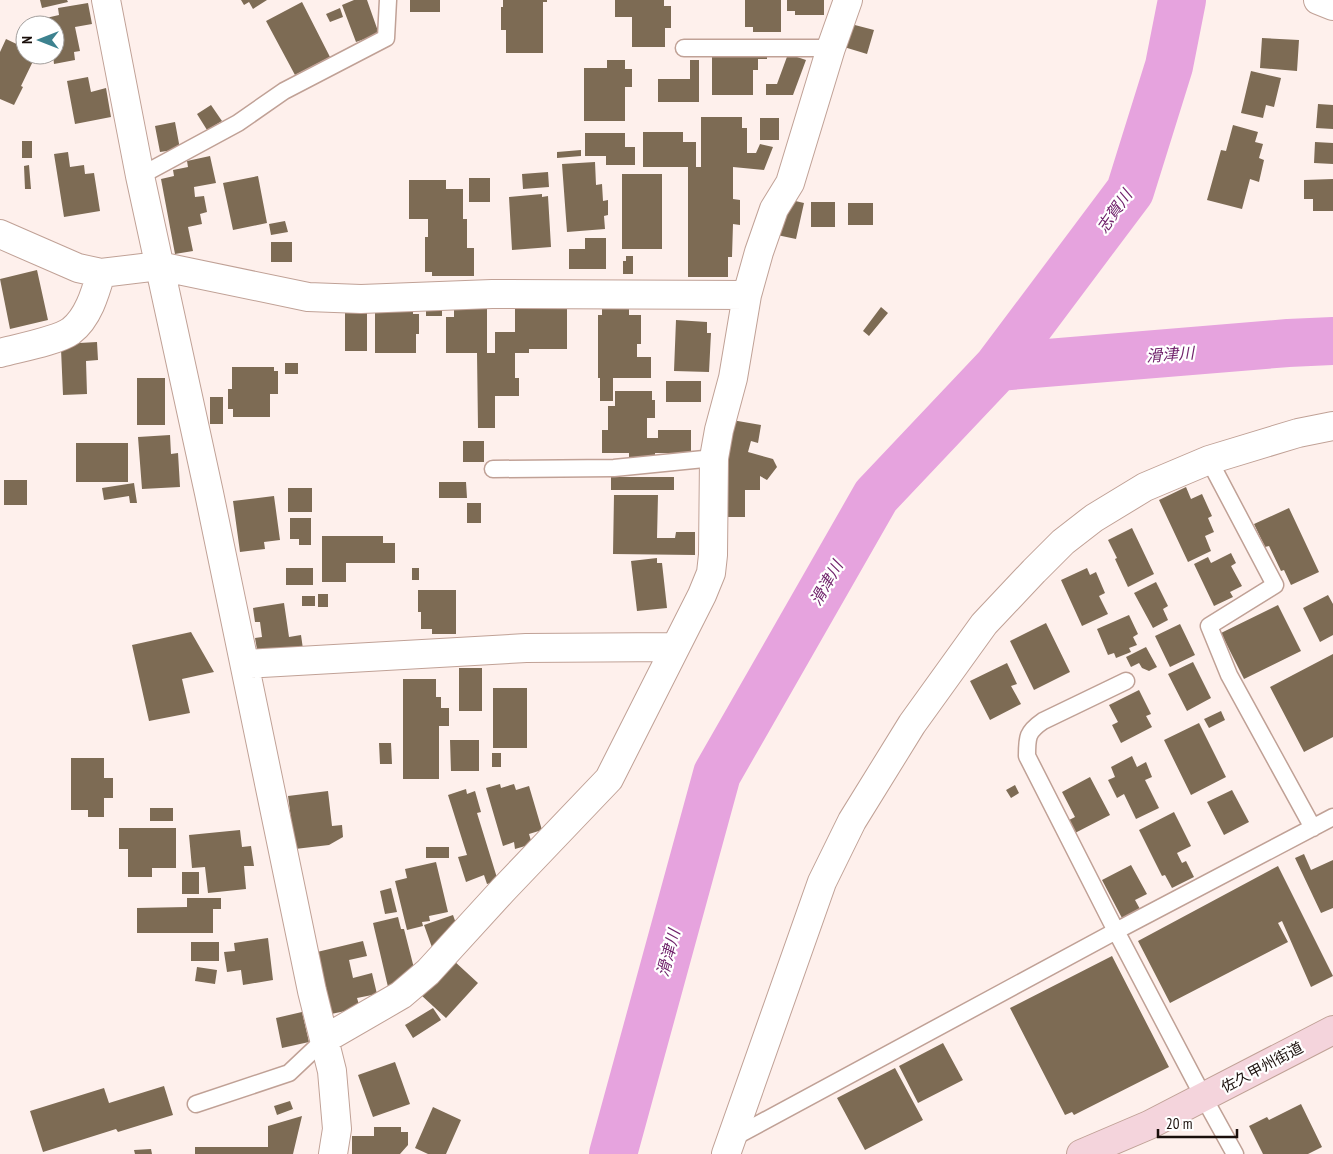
<svg xmlns="http://www.w3.org/2000/svg" width="1333" height="1154" viewBox="0 0 1333 1154" font-family="'PT Sans Narrow','Noto Sans JP',sans-serif">
<style>
.lines{fill:none;stroke-linecap:round;stroke-linejoin:round}
.river{stroke:#e6a3de;stroke-width:48}
.building{fill:#7d6b54}
.lane-casing{stroke:#c0a196;stroke-width:19}
.street-casing{stroke:#c0a196;stroke-width:30}
.secondary-casing{stroke:#c0a196;stroke-width:30}
.lane{stroke:#fff;stroke-width:16}
.street{stroke:#fff;stroke-width:28}
.secondary{stroke:#f4d4dc;stroke-width:28}
.labels{text-anchor:middle;dominant-baseline:central;stroke-width:4.5;stroke-linejoin:round;paint-order:stroke}
.street-label{font-size:15px;fill:#1a0f0b;stroke:#fff}
.water-label{font-size:16px;font-style:italic;fill:#71246c;stroke:#fff}
</style>
<rect width="100%" height="100%" fill="#fef0ec"/>
<g class="lines">
<path class="river" d="M998 367 1288 343 1333 341
M613 1154 717 774 876 496 998 367 1130 191 1169 66 1182 0"/>
</g>
<path class="building" d="M40 0H67L68 2 42 8Z
M241 0H267L253 9 249 2 244 5Z
M354 0H367L379 34 356 42 342 5Z
M410 0H440V12H410Z
M503 0H547V2H543V53H506V30H501V7H503Z
M615 0H664V6H671V28H665V47H632V17H615Z
M745 0H781V32H753V27H745Z
M787 0H824V15H795V11H787Z
M302 2 330 57 295 75 266 21Z
M88 3 92 24 75 27 80 51 74 52 75 60 54 64 53 55H55V25H47L46 18 59 15 58 8Z
M340 8 343 17 330 22 326 14Z
M851 24 874 30 867 54 844 47Z
M1262 38 1299 40 1297 71 1260 68Z
M6 39 25 48V55H36L21 86 23 87 14 105 0 99V52Z
M712 53H767V59H758V70H753V95H712Z
M788 54 806 60 793 95H766V84H777Z
M607 60H625V69H632V87H625V121H584V68H607Z
M690 60H699V102H658V79H690Z
M1251 71 1281 78 1274 107 1266 105 1263 118 1241 113Z
M88 77 91 92 106 88 111 117 75 124 67 81Z
M1318 104 1333 105V129L1316 128Z
M211 105 222 121 207 130 197 114Z
M701 117H742V128H747V153H756L760 144 773 147 764 170 733 167V199L740 200V225L733 224 732 257H728V277H688V167H643V132H683V142H696V167H701Z
M760 118H779V140H760Z
M175 122 180 149 160 152 155 126Z
M1233 125 1258 132 1255 142 1263 144 1259 158 1264 160 1259 182 1250 179 1242 209 1207 200 1221 150 1226 151Z
M585 133H625V147H635V165H606V156H585Z
M22 141H32V158H22Z
M1315 142 1333 143V164L1314 163Z
M581 150V156L557 158V152Z
M68 152 70 167 84 165 85 174 94 173 100 211 64 217 54 154Z
M210 156 216 183 194 187 195 197 204 196 207 212 200 214 202 224 188 227 193 251 175 254 161 179 174 176 173 170 188 167 187 161Z
M595 162 596 185 602 184 603 201 608 200V215L604 216 605 229 567 232 562 164Z
M29 165 31 189H25L24 166Z
M548 172 549 187 523 189 522 174Z
M622 174H662V249H622Z
M258 176 267 223 233 230 223 183Z
M469 178H490V202H469Z
M1333 179V211H1313V199H1304V180Z
M409 180H446V189H463V219H467V248H474V276H432V272H425V237H428V219H409Z
M542 194V197L548 196 551 247 512 250 509 197Z
M791 200 804 203 796 239 777 235Z
M811 202H835V227H811Z
M848 203H873V225H848Z
M285 221 288 232 271 235 269 224Z
M585 238H606V269H569V249H585Z
M271 242H292V262H271Z
M626 256H633V274H623V261H626Z
M37 270 48 320 10 329 0 279Z
M515 301H567V349H529V353H515V378H519V396H495V428H478L477 353H446V317H454V303H487V353H495V332H515Z
M602 303H629V315H641V344H637V357H651V378H613V401H600V378H598V315H602Z
M426 304H442V316H426Z
M375 306H413V314H419V334H416V353H375Z
M345 307H367V351H345Z
M881 307 888 313 869 336 863 331Z
M676 320 707 322V333H711L709 372 674 371Z
M97 342 98 360 86 361 87 394 63 395 61 349 62 344Z
M285 363H298V374H285Z
M232 367H274V371H278V394H270V417H233V409H228V389H232Z
M137 378H165V425H137Z
M666 381H701V402H666Z
M615 391H652V400H655V418H647V438H658V430H691V453H655V458H629V453H602V430H608V406H615Z
M210 397H223V424H210Z
M732 420 761 425 758 443 751 441 748 452 773 459 777 467 767 480 760 476V490H745V517H722V448Z
M170 435 171 454 178 453 180 487 142 489 138 437Z
M463 441H484V462H463Z
M76 443H128V482H76Z
M611 477H674V490H611Z
M4 480H27V505H4Z
M439 482H466L467 498H439Z
M134 483 137 503H130L129 496 104 500 102 488Z
M1186 487 1191 499 1202 494 1212 516 1208 518 1214 532 1205 536 1211 551 1188 562 1159 500Z
M288 488H312V512H288Z
M614 495H658L657 538H675L676 532H695V555L613 554Z
M274 496 280 540 264 542 265 549 240 552 233 501Z
M467 503H481V523H467Z
M1289 508 1319 572 1291 585 1284 570 1281 571 1269 546 1265 547 1254 524Z
M290 518H311V545H299V539H290Z
M1132 528 1154 574 1128 587 1115 559 1117 558 1108 540Z
M322 536H383V543H395V563H346V582H322Z
M1231 553 1236 563 1231 566 1242 586 1230 592 1233 597 1214 606 1194 564 1208 557 1211 563Z
M657 558V563H662L667 608 637 611 631 561Z
M286 568H313V585H286Z
M412 568H419V580H412Z
M1087 568 1090 575 1096 572 1105 593 1099 596 1108 614 1082 626 1061 580Z
M1156 582 1168 606 1163 609 1168 620 1153 628 1134 593Z
M418 590H456V634H432V629H421V612H418Z
M318 594H328V607H318Z
M1328 595 1333 604V635L1320 642 1303 608Z
M302 596H315V606H302Z
M284 603 289 637 301 635 303 649 258 655 255 638 262 637 260 622H255L253 608Z
M1278 605 1301 651 1244 679 1221 633Z
M1129 615 1138 634 1133 637 1137 645 1129 648 1131 652 1116 658 1114 653 1108 655 1097 629Z
M1046 623 1070 672 1034 690 1010 641Z
M1180 624 1195 655 1170 667 1155 636Z
M191 632 214 672 182 679 190 713 149 721 132 645Z
M1146 647 1157 667 1149 671 1142 668 1139 663 1131 667 1126 657Z
M1333 654V737L1304 752 1270 687Z
M1193 662 1211 698 1187 711 1168 674Z
M1007 663 1017 684 1011 686 1021 704 990 720 970 681Z
M459 668H482V711H459Z
M403 679H436V697H441V708H449V726H439V779H403Z
M493 688H527V748H493Z
M1139 690 1151 714 1146 716 1152 727 1121 743 1112 725 1118 722 1109 705Z
M1221 711 1225 720 1209 728 1204 719Z
M1199 723 1226 777 1191 795 1164 740Z
M450 740H479V771H451Z
M379 743H391L392 764H380Z
M492 753H501V767H492Z
M1132 756 1137 767 1146 762 1152 777 1145 780 1159 808 1136 819 1124 794 1117 798 1108 780 1115 777 1111 767Z
M71 758H104V778H113V798H104V817H88V810H71Z
M1090 777 1110 815 1075 833 1069 820 1075 817 1062 792Z
M500 784 501 788 514 784 516 790 529 786 542 830 529 834 532 844 515 849 514 842 503 846 486 788Z
M1015 785 1019 793 1011 798 1006 790Z
M466 789 467 794 475 791 481 812 477 813 498 881 487 884 484 875 466 882 458 857 467 855 448 795Z
M1232 790 1249 822 1224 835 1207 802Z
M328 791 332 826 342 825 343 837 329 845 295 849 288 796Z
M150 808H173V821H150Z
M1174 812 1191 846 1177 853 1182 863 1186 861 1194 877 1172 888 1165 875 1162 876 1139 830Z
M119 828H176V868H152V877H128V849H119Z
M240 830 242 847 251 846 254 866H244L246 889 208 893 205 867 192 868 189 835Z
M426 847H449V858H426Z
M1304 854 1311 870 1333 860V908L1321 913 1295 858Z
M436 862 448 912 429 916 430 921 422 922 423 926 407 930 395 881 407 878 405 869Z
M1131 865 1147 894 1135 900 1140 909 1122 918 1102 880Z
M1278 866 1333 976 1311 987 1282 921 1278 923 1288 942 1170 1003 1138 941Z
M182 872H199V894H182Z
M391 888 397 912 385 914 380 891Z
M187 898H221V909H213V933H137V908L187 907Z
M453 915 458 929 434 953 424 925Z
M398 917 401 929H404L415 972 388 987 373 923Z
M268 938 273 980 243 985 241 970 227 972 224 952 235 951 234 943Z
M363 941 367 956 349 960 353 978 372 973 377 994 357 998 360 1008 331 1014 317 952Z
M191 942H219V961H191Z
M1112 956 1169 1067 1074 1115 1072 1112 1065 1115 1010 1008Z
M453 960 478 983 446 1018 421 995Z
M197 967 217 970 215 984 195 981Z
M433 1008 441 1020 413 1038 405 1025Z
M302 1012 309 1042 282 1048 276 1018Z
M943 1043 963 1080 918 1103 899 1066Z
M395 1062 410 1104 373 1117 358 1075Z
M895 1068 923 1120 865 1150 837 1098Z
M164 1086 173 1115 118 1132 116 1129 43 1152 30 1111 104 1088 109 1103Z
M290 1101 293 1109 277 1115 274 1106Z
M1301 1104 1322 1147 1308 1154H1263L1249 1126 1267 1117 1269 1120Z
M433 1107 461 1120 446 1154H428L415 1148Z
M302 1116 293 1154H195V1147H268V1126Z
M374 1127H401V1132H408V1145L400 1154H352V1136H374Z
M151 1149 152 1154H135L134 1150Z"/>
<g class="lines">
<g class="lane-casing">
<path id="lane" d="M684 48H831
M140 176 238 123 284 91 386 38 388 0
M1209 460 1275 585 1209 626 1229 675 1313 828
M493 469 614 468 714 458
M1126 681 1043 721C1027 732 1027 737 1027 756L1116 931 1333 817
M196 1104 289 1073 325 1039
M731 1139 1116 931 1204 1098 1235 1154"/>
</g>
<g class="street-casing">
<path id="street" d="M106 0 140 176 209 493 312 991 332 1071 337 1129 333 1154
M1318 0 1333 6
M0 234 78 268 101 273 159 266 308 297 361 299 492 294 747 295
M0 353C18 348 57 341 71 331 88 318 95 294 101 273
M245 664 526 648 675 647
M325 1039 401 995 428 972 503 890 609 779 702 595 711 573 713 555 714 458 719 430 733 378 747 295 759 252 774 209 790 183 831 48 848 0
M726 1154 822 882 852 821 912 724 984 624 1034 571 1063 542 1094 518 1145 487 1209 460 1298 433 1333 426"/>
</g>
<g class="secondary-casing">
<path id="secondary" d="M1081 1154 1149 1125 1333 1030"/>
</g>
<use href="#lane" class="lane"/>
<use href="#street" class="street"/>
<use href="#secondary" class="secondary"/>
</g>
<g class="labels">
<g class="street-label">
<text transform="translate(1262 1067) rotate(-28)">佐久甲州街道</text>
</g>
<g class="water-label">
<text transform="translate(1114 211) rotate(-55)">志賀川</text>
<text transform="translate(1170 354) rotate(-4)">滑津川</text>
<text transform="translate(826 583) rotate(-60)">滑津川</text>
<text transform="translate(668 953) rotate(-75)">滑津川</text>
</g>
</g>
<g transform="translate(40 40) rotate(270)"><circle r="24" fill="#ffffff" stroke="#a39f9d"/>
<path d="M0-4L9 19L0 12L-9 19Z" fill="#3d828f"/>
<text y="-8" font-size="14" font-weight="bold" text-anchor="middle" fill="#1a0f0b">N</text>
</g>
<path d="M1158 1129v8h79v-8" fill="none" stroke="#1a0f0b" stroke-width="2.5"/>
<text x="1166" y="1129" font-size="15" fill="#1a0f0b" stroke="#ffffff" stroke-width="4" paint-order="stroke">20 m</text>
</svg>
